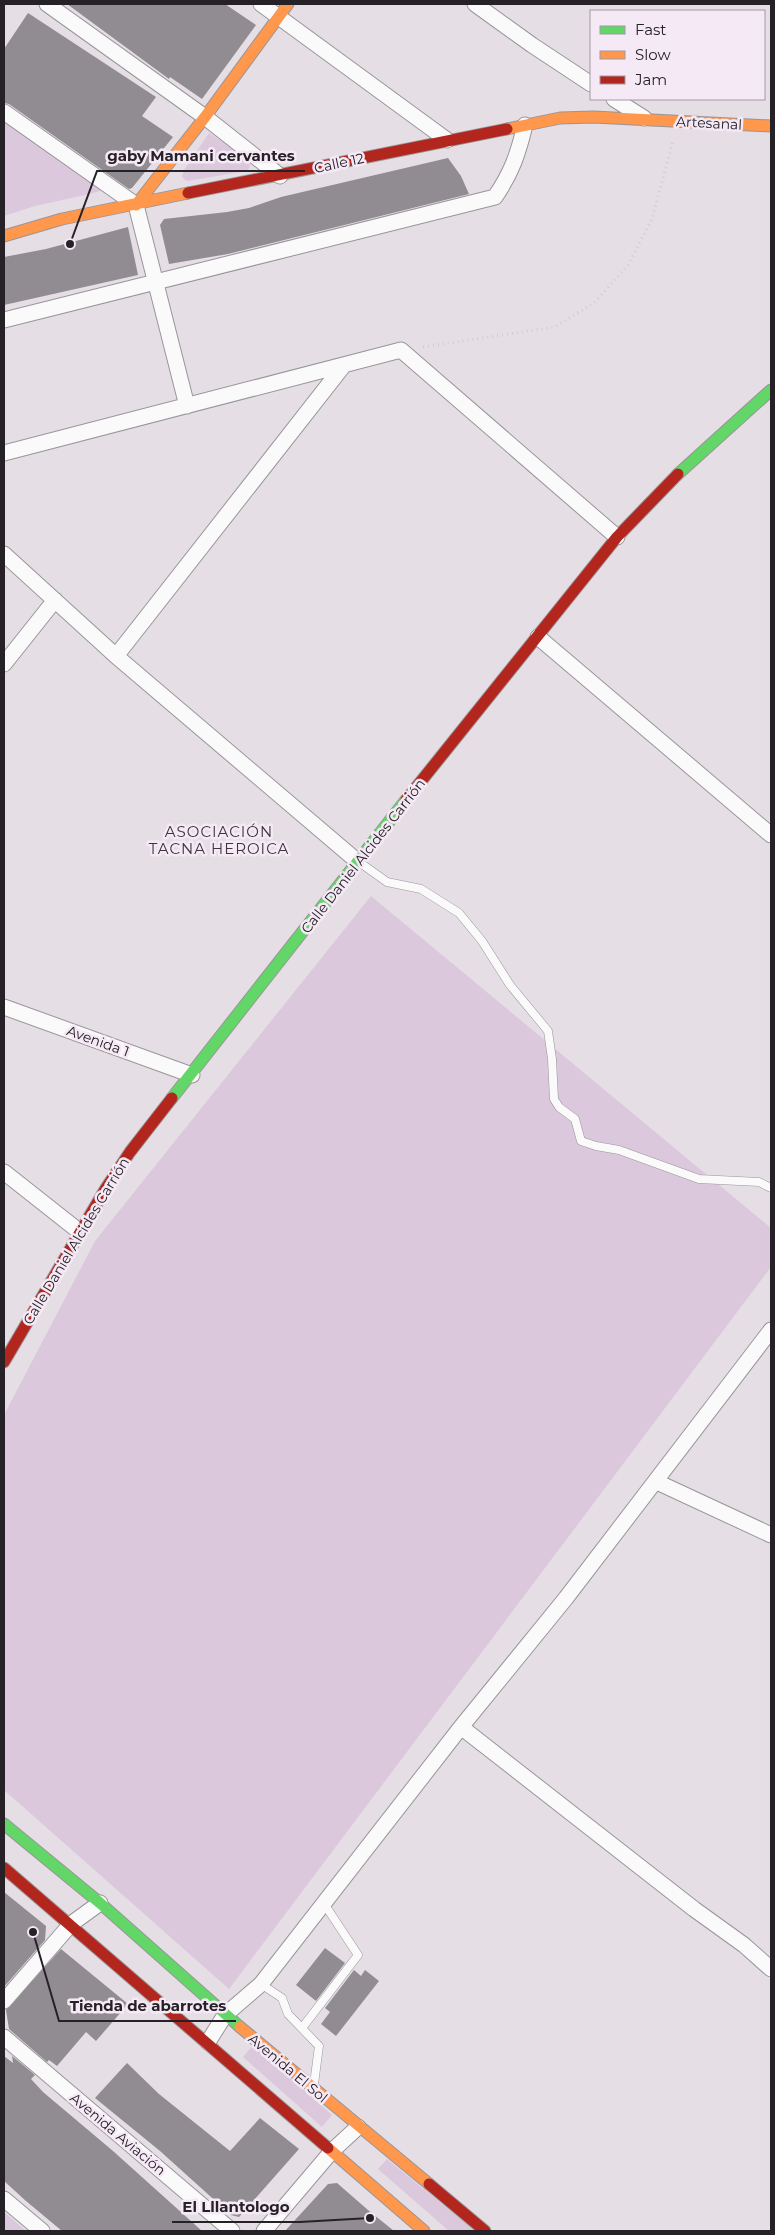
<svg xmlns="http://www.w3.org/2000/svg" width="775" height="2235" viewBox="0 0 775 2235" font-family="Montserrat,sans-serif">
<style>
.green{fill:#dcc8dd}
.building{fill:#918c91}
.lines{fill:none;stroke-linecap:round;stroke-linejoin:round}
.lane-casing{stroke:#999599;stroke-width:9}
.street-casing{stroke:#999599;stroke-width:17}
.fast-casing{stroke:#999599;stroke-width:13}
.slow-casing{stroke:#999599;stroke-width:13}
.jam-casing{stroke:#999599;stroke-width:13}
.path{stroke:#cfcdcf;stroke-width:3;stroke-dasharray:1 4;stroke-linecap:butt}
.lane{stroke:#fbfafb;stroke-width:8}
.street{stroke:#fbfafb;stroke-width:15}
.fast{stroke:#63d668;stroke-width:11}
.slow{stroke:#ff974d;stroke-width:11}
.jam{stroke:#b3261e;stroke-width:11}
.labels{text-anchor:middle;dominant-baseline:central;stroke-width:5;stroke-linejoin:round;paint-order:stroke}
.street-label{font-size:14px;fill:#252126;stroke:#f5e9f6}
.neighbourhood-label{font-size:15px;letter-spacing:1px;fill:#3e353f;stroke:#f5e9f6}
.leader{fill:none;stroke:#252126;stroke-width:2}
.callout-dot{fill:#252126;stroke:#f5e9f6;stroke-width:2}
.callout-label{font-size:15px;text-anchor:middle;font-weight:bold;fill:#252126;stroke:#f5e9f6;stroke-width:5;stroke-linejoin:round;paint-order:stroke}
</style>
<rect width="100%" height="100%" fill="#e5dfe5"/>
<path class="green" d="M4 119 103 190 90 194 35 206 4 216Z
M209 133 248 158 250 167 247 171 187 181 182 177 184 170Z
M371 896 771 1228V1267L229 1989 4 1790V1415L95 1241Z
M253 2045 332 2115 322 2127 243 2057Z
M387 2159 475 2231H449L378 2169Z
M4 2212 26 2231H4Z"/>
<path class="building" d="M67 4H225L256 25 202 99 170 77 169 79Z
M28 13 156 97 142 116 173 137 132 188 129 189 9 104 4 103V49Z
M448 158 461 176 469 194 228 254 169 264 160 225 164 219 227 212 249 208 281 197Z
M128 227 138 275 4 305V257L46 249Z
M4 1892 46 1926 45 1940 4 1987Z
M325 1948 345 1963 316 2001 296 1985Z
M61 1949 128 2004 96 2041 86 2032 57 2066 49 2060 47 2062 9 2029 6 2010Z
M354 1970 361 1976 365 1970 379 1981 336 2036 321 2024 330 2012 325 2008Z
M4 2056 13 2063 12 2056 35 2075 31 2079 43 2092 113 2151 202 2231H62L26 2201 4 2181Z
M127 2063 159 2094 230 2151 260 2118 299 2149 239 2217 231 2215 160 2151 95 2098Z
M337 2183 368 2210 394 2231H285L328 2184Z"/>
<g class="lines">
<g class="lane-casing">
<path id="lane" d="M359 862 387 882 421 889 459 913 482 941 510 985 548 1031 552 1059 554 1099 559 1107 575 1119 581 1141 596 1146 619 1150 699 1179 759 1182 771 1188
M261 1984 282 1998 288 2014 319 2046 314 2084
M302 2028 358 1955 323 1902"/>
</g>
<g class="street-casing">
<path id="street" d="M47 4 205 117 280 176
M261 4 447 140
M475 4 532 45 591 84
M614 99 644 118
M4 112 136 205 187 406
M4 320 495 197C512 172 518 154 525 125
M4 453 401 350 617 537
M4 554 116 656 357 861
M538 637 771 835
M116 656 344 365
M4 664 55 600
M4 1007 192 1075
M4 1172 80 1232
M657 1482 771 1535
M461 1727 694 1909 744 1945 771 1969
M4 2001 71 1924 100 1903
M4 2037 232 2231
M208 2042 225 2015 261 1984 461 1727 566 1598 771 1330
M4 2199 42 2231
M264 2231 332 2151 358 2127"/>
</g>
<g class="fast-casing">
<path id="fast" d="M678 474 771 390
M172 1098 406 800
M4 1824 100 1903 240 2027"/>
</g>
<g class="slow-casing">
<path id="slow" d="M507 129 560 118 594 117 771 126
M136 205 205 117 288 4
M4 236 62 219 188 193
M240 2027 429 2184
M328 2148 424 2231"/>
</g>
<g class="jam-casing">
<path id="jam" d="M188 193 507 129
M406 800 617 537 678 474
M4 1362 106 1188 130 1152 172 1098
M4 1868 328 2148
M429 2184 485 2231"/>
</g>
<path class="path" d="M423 347 555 327 594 303 628 265 652 219 673 141"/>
<use href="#lane" class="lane"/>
<use href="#street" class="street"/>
<use href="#fast" class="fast"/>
<use href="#slow" class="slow"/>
<use href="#jam" class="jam"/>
</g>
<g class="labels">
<g class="street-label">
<text transform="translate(709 123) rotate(3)">Artesanal</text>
<text transform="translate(339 163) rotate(-12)">Calle 12</text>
<text transform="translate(363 856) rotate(-52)">Calle Daniel Alcides Carrión</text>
<text transform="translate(98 1041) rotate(20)">Avenida 1</text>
<text transform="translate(76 1241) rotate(-59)">Calle Daniel Alcides Carrión</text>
<text transform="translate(288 2068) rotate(40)">Avenida El Sol</text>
<text transform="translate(118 2134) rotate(40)">Avenida Aviación</text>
</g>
<g class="neighbourhood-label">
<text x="219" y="831">ASOCIACIÓN<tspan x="219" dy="17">TACNA HEROICA</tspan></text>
</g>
</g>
<path class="leader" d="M70 244L97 171H305M33 1932L59 2021H236M370 2218L300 2222H172"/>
<g class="callout-dot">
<circle cx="70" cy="244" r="5"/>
<circle cx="33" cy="1932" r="5"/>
<circle cx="370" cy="2218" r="5"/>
</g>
<g class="callout-label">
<text x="201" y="161">gaby Mamani cervantes</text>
<text x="148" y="2011">Tienda de abarrotes</text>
<text x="236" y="2212">El Lllantologo</text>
</g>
<rect width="775" height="2235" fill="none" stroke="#252126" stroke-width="10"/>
<rect x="590" y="10" width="175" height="90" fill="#f5e9f6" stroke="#a299a3"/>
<rect x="600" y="26" width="25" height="8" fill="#63d668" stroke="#a299a3"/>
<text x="635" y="35" font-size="15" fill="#252126">Fast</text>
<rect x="600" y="51" width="25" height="8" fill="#ff974d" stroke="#a299a3"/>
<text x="635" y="60" font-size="15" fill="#252126">Slow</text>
<rect x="600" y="76" width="25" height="8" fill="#b3261e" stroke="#a299a3"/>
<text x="635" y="85" font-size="15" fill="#252126">Jam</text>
</svg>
